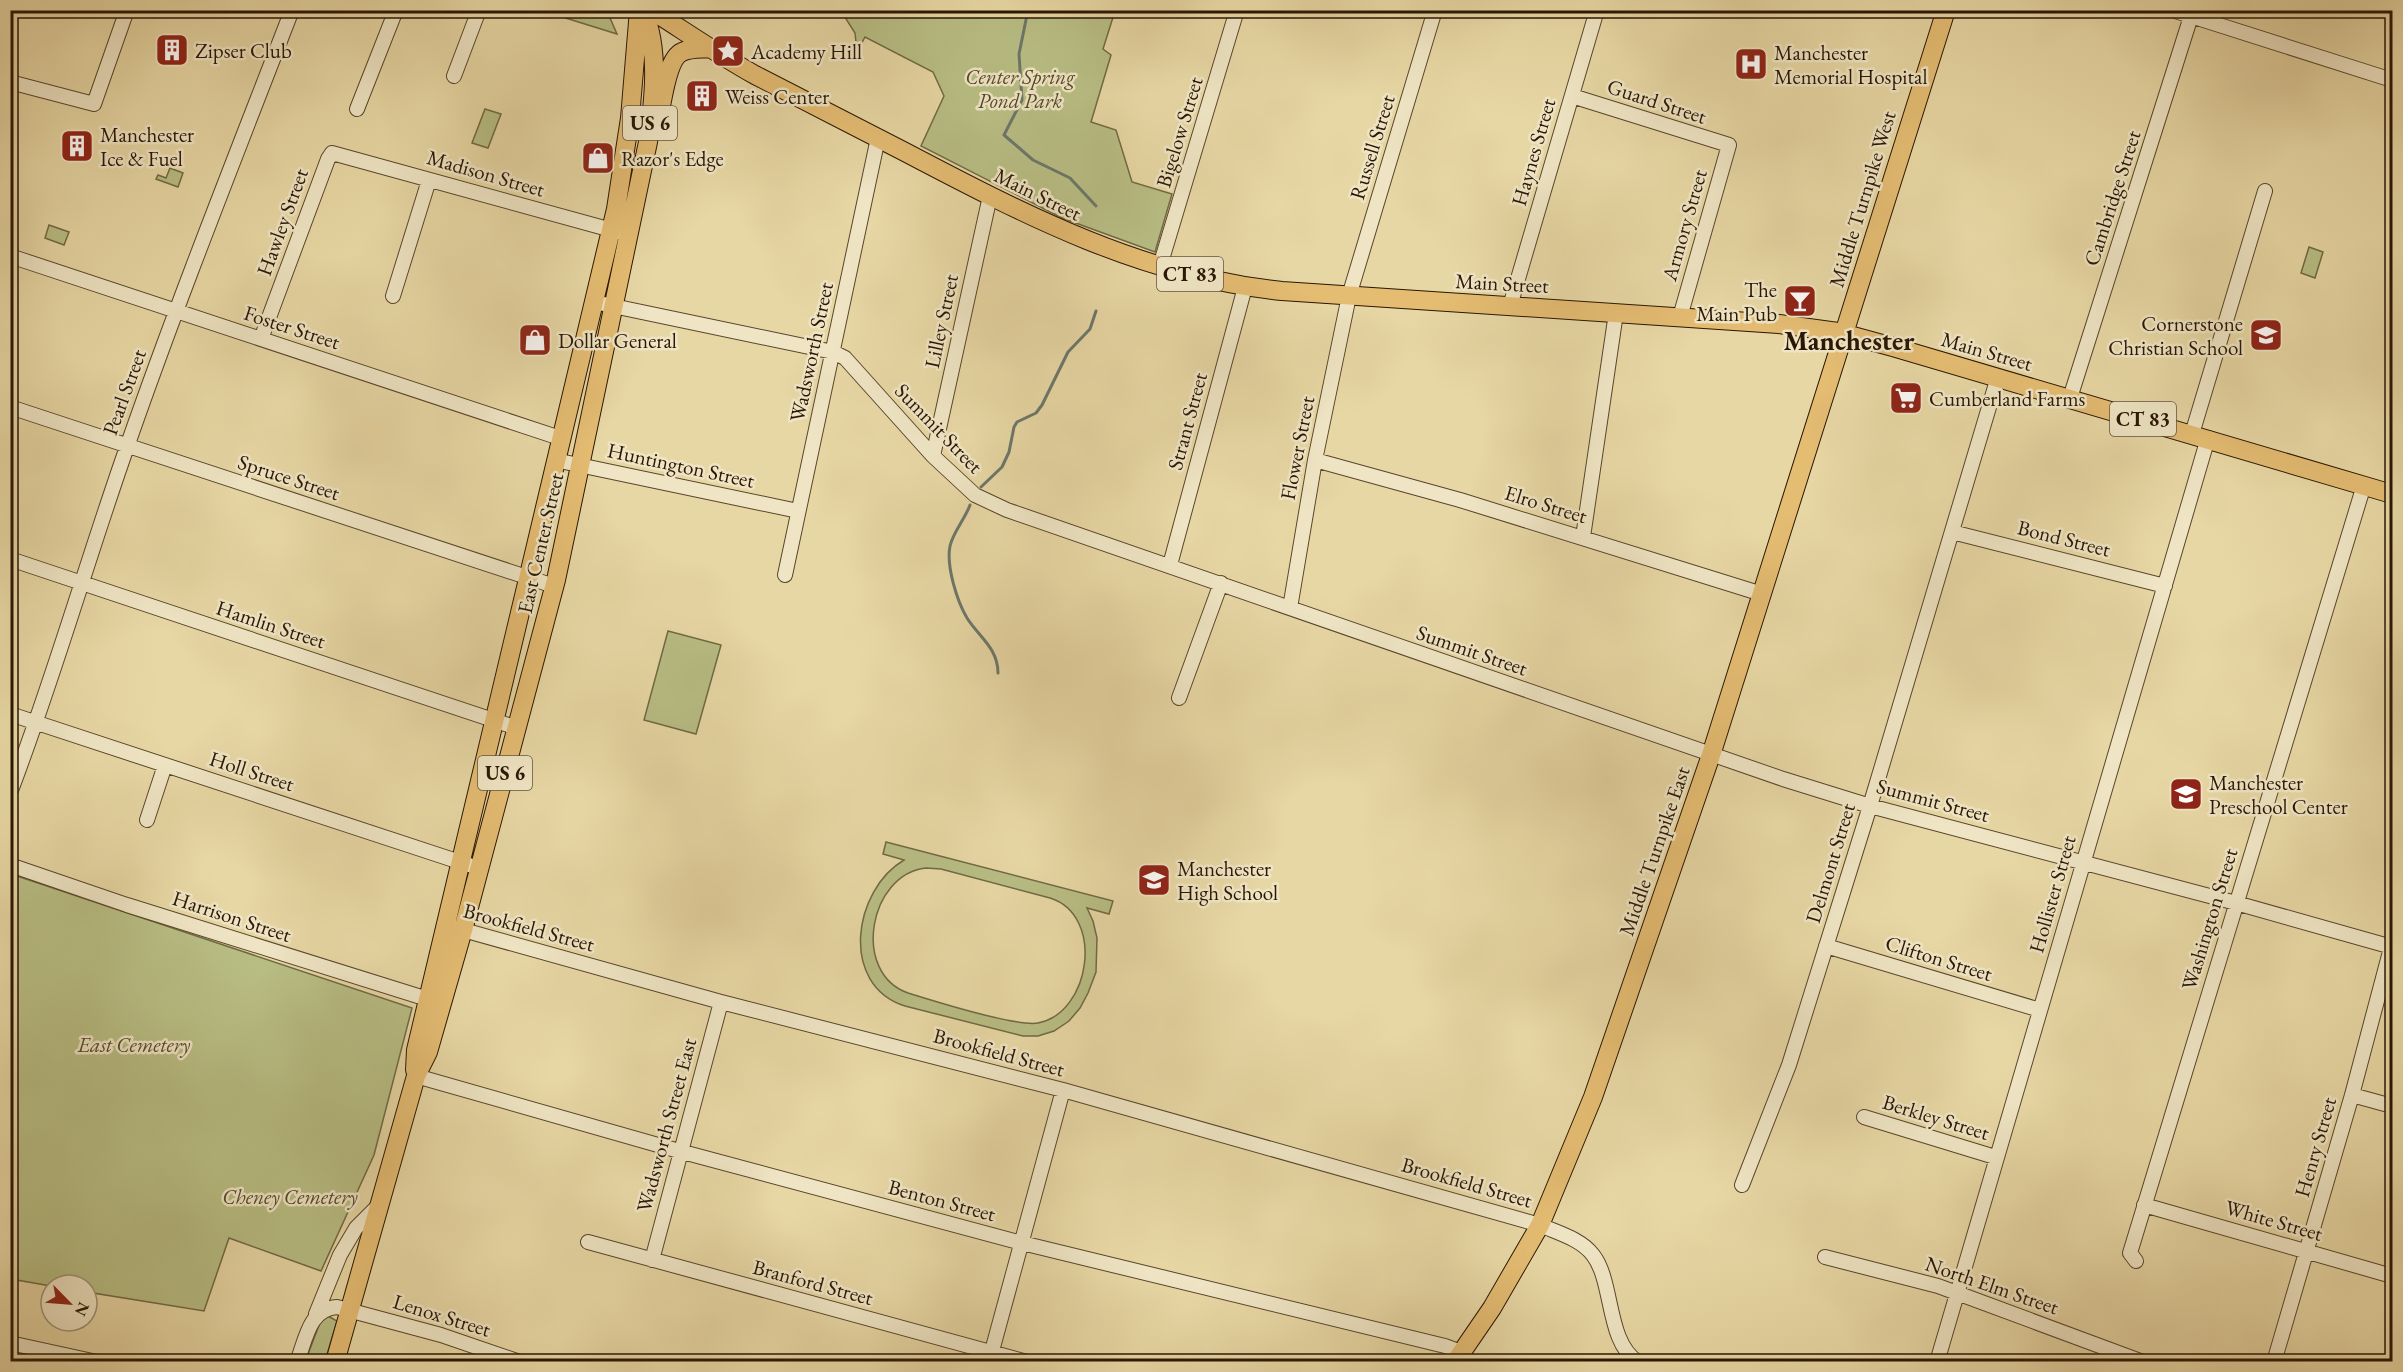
<svg xmlns="http://www.w3.org/2000/svg" width="2403" height="1372" viewBox="0 0 2403 1372" font-family="'EB Garamond',serif">
<style>
.green{fill:#b8be84;stroke:#706a44;stroke-width:1.5;fill-rule:evenodd}
.lines{fill:none;stroke-linecap:round;stroke-linejoin:round}
.stream{stroke:#6c776b;stroke-width:3}
.minor-casing{stroke:#58462c;stroke-width:16}
.major-casing{stroke:#291604;stroke-width:20}
.minor{stroke:#efe5c4;stroke-width:14}
.major{stroke:#e4bc72;stroke-width:18}
.labels{text-anchor:middle;dominant-baseline:central;stroke-width:5;stroke-linejoin:round;paint-order:stroke}
.shield{fill:#efe5c4;stroke:#64543e;stroke-width:1.5}
.shield-label{font-size:20px;font-weight:bold;fill:#291604}
.poi-label{font-size:21px;fill:#291604;stroke:#efe5c4;text-anchor:start}
.park-label{font-size:21px;font-style:italic;fill:#54482a;stroke:#efe5c4}
.street-label{font-size:21px;fill:#291604;stroke:#efe5c4}
.district-label{font-size:27px;font-weight:bold;fill:#291604;stroke:#efe5c4}
</style>
<rect width="100%" height="100%" fill="#e7d7a4"/>
<filter id="stains"><feTurbulence type="fractalNoise" baseFrequency=".00333" numOctaves="4"/><feColorMatrix values="0 0 0 0 .2 0 0 0 0 .09 0 0 0 0 .02 0 0 0 .5 -.17"/></filter>
<radialGradient id="worn" r=".72"><stop offset=".6" stop-color="#630" stop-opacity="0"/><stop offset="1" stop-color="#630" stop-opacity=".3"/></radialGradient>
<path class="green" d="M543 11H607L617 34Z
M841 11H1115L1103 49 1111 55 1091 122 1116 130 1132 182 1172 194 1155 252 1062 218 921 146 944 96 933 72 865 37 857 52 855 33Z
M485 109 501 114 488 148 472 143Z
M170 168 183 173 178 187 156 179 158 175 166 178Z
M49 225 69 232 64 245 45 238Z
M2309 247 2323 252 2315 278 2301 273Z
M668 631 721 645 696 734 644 720Z
M886 842 1113 901 1109 914 1087 908 1093 921 1097 938 1096 972 1088 993 1080 1008 1069 1021 1054 1031 1038 1036H1023L905 1006C839 985 853 890 904 860L883 854ZM926 868 941 869 1050 898C1105 915 1091 1013 1038 1023 1015 1027 934 1001 908 993 851 973 869 874 926 868Z
M11 874 412 1008 374 1155 321 1271 229 1238 204 1311 87 1292V1285L51 1286 11 1279Z
M328 1316 337 1321 325 1361 305 1362 321 1320Z"/>
<g class="lines">
<path class="stream" d="M1028 10 1019 54 1022 100 1004 135 1033 160 1070 178 1096 206
M981 487 1002 467 1009 452 1014 427 1017 422 1036 413 1042 405 1068 352 1090 329 1096 311
M970 505C965 519 953 532 950 546 946 566 957 601 967 618 979 637 998 648 998 673"/>
<g class="minor-casing">
<path id="minor" d="M2172 10 2392 80
M454 76 479 10
M10 82 94 104 127 10
M1572 96 1729 145 1680 317
M357 109 396 10
M10 256 560 438
M1160 266 1237 10
M393 296 429 180
M594 302 833 352 845 358 933 456 975 495 1007 510 1783 779 1870 806 2236 903 2392 947
M1510 306 1597 10
M261 339 328 159 332 153 619 232
M2070 398 2193 10
M10 407 554 586
M2192 434 2265 191
M933 456 990 196
M555 460 798 511
M1315 460 1460 500 1762 594
M1952 532 2165 586
M1583 537 1616 313
M10 559 517 728
M1170 565 1245 287
M785 575 878 138
M1290 608 1315 460 1349 296 1435 10
M1179 698 1221 583
M10 714 469 865
M10 793C54 678 87 560 128 444 179 298 236 155 292 10
M147 820 165 765
M10 865 127 905 437 1002
M456 928 721 1002 1063 1090 1540 1225C1558 1233 1581 1239 1593 1255 1614 1282 1606 1342 1638 1362
M1826 946 2040 1010
M416 1076 679 1151 1022 1243 1445 1346 1461 1352
M2352 1095 2392 1106
M1864 1117 1995 1157
M1742 1185 1789 1065 1870 806 1998 377
M2144 1205 2392 1276
M588 1242 1027 1362
M1825 1257 1938 1286 2143 1362
M652 1260 721 1002
M2136 1261 2130 1253 2364 485
M316 1314 340 1255 356 1228 379 1205
M10 1343 97 1362
M297 1362C306 1339 309 1309 337 1307L441 1335 520 1362
M989 1362 1063 1090
M1937 1362 2208 438
M2274 1362 2352 1095 2392 944"/>
</g>
<g class="major-casing">
<path id="major" d="M651 10C686 32 719 55 755 75 805 101 855 126 905 152 1025 215 1144 277 1282 291L1779 324 1838 332 1893 347 2392 494
M660 111C663 97 668 58 682 52 690 48 702 49 711 48
M415 1070 416 1050 616 209 630 118 639 10
M335 1362 416 1076 428 1052 463 930 556 580 648 142C654 100 660 50 643 10
M1455 1362 1492 1308 1540 1225 1593 1097 1711 755 1946 10"/>
</g>
<use href="#minor" class="minor"/>
<use href="#major" class="major"/>
</g>
<defs>
<g id="building-square" transform="scale(1.725)"><rect x="-9" y="-9" width="18" height="18" rx="4" fill="#8f2418" stroke="#efe5c4"/><path d="M-4-6H4V6H1V3H-1V6H-4ZM-2.5-4.3h1.7v1.8h-1.7ZM.8-4.3h1.7v1.8H.8ZM-2.5-1h1.7V.8h-1.7ZM.8-1h1.7V.8H.8Z" fill="#fff"/></g>
<g id="sight-square" transform="scale(1.725)"><rect x="-9" y="-9" width="18" height="18" rx="4" fill="#8f2418" stroke="#efe5c4"/><path d="M0-6L1.8-2.2L6-1.7L2.9 1.2L3.7 5.4L0 3.3L-3.7 5.4L-2.9 1.2L-6-1.7L-1.8-2.2Z" fill="#fff"/></g>
<g id="hospital-square" transform="scale(1.725)"><rect x="-9" y="-9" width="18" height="18" rx="4" fill="#8f2418" stroke="#efe5c4"/><path d="M-5-5h3v3.5h4V-5h3V5h-3V1.5h-4V5h-3Z" fill="#fff"/></g>
<g id="shop-square" transform="scale(1.725)"><rect x="-9" y="-9" width="18" height="18" rx="4" fill="#8f2418" stroke="#efe5c4"/><path d="M-5-2.5h2.3a2.7 3.5 0 0 1 5.4 0H5L5.5 6h-11ZM-1.5-2.5h3a1.5 2.3 0 0 0-3 0Z" fill="#fff"/></g>
<g id="bar-square" transform="scale(1.725)"><rect x="-9" y="-9" width="18" height="18" rx="4" fill="#8f2418" stroke="#efe5c4"/><path d="M-6-5H6L.8 .8V4.5H3.5V6h-7V4.5H-.8V.8Z" fill="#fff"/></g>
<g id="school-square" transform="scale(1.725)"><rect x="-9" y="-9" width="18" height="18" rx="4" fill="#8f2418" stroke="#efe5c4"/><path d="M0-5L7-2L0 1L-7-2ZM-4 1L0 2.5L4 1V4Q0 6-4 4Z" fill="#fff"/></g>
<g id="supermarket-square" transform="scale(1.725)"><rect x="-9" y="-9" width="18" height="18" rx="4" fill="#8f2418" stroke="#efe5c4"/><path d="M-6-5.5h2.5l.6 2H6L4.5 2H-2.5L-4.4-4H-6ZM-1.5 3.2a1.3 1.3 0 1 0 .1 0ZM3 3.2a1.3 1.3 0 1 0 .1 0Z" fill="#fff"/></g>
</defs>
<g fill-rule="evenodd">
<use href="#building-square" x="172" y="50"/>
<use href="#sight-square" x="728" y="51"/>
<use href="#hospital-square" x="1751" y="64"/>
<use href="#building-square" x="702" y="96"/>
<use href="#building-square" x="77" y="146"/>
<use href="#shop-square" x="598" y="158"/>
<use href="#bar-square" x="1800" y="301"/>
<use href="#school-square" x="2266" y="335"/>
<use href="#shop-square" x="535" y="340"/>
<use href="#supermarket-square" x="1906" y="398"/>
<use href="#school-square" x="2186" y="794"/>
<use href="#school-square" x="1154" y="880"/>
</g>
<g class="labels">
<g class="shield">
<rect x="623" y="106" width="54" height="34" rx="4.5"/>
<rect x="1157" y="257" width="66" height="34" rx="4.5"/>
<rect x="2110" y="402" width="66" height="34" rx="4.5"/>
<rect x="478" y="756" width="54" height="34" rx="4.5"/>
</g>
<g class="shield-label">
<text x="650" y="123">US 6</text>
<text x="1190" y="274">CT 83</text>
<text x="2143" y="419">CT 83</text>
<text x="505" y="773">US 6</text>
</g>
<g class="poi-label">
<text x="195" y="50">Zipser Club</text>
<text x="751" y="51">Academy Hill</text>
<text x="1774" y="52">Manchester<tspan x="1774" dy="24">Memorial Hospital</tspan></text>
<text x="725" y="96">Weiss Center</text>
<text x="100" y="134">Manchester<tspan x="100" dy="24">Ice &amp; Fuel</tspan></text>
<text x="621" y="158">Razor's Edge</text>
<text x="1777" y="289" text-anchor="end">The<tspan x="1777" dy="24">Main Pub</tspan></text>
<text x="2243" y="323" text-anchor="end">Cornerstone<tspan x="2243" dy="24">Christian School</tspan></text>
<text x="558" y="340">Dollar General</text>
<text x="1929" y="398">Cumberland Farms</text>
<text x="2209" y="782">Manchester<tspan x="2209" dy="24">Preschool Center</tspan></text>
<text x="1177" y="868">Manchester<tspan x="1177" dy="24">High School</tspan></text>
</g>
<g class="park-label">
<text x="1020" y="76">Center Spring<tspan x="1020" dy="24">Pond Park</tspan></text>
<text x="134" y="1044">East Cemetery</text>
<text x="290" y="1196">Cheney Cemetery</text>
</g>
<g class="street-label">
<text transform="translate(1657 101) rotate(18)">Guard Street</text>
<text transform="translate(1179 132) rotate(-73)">Bigelow Street</text>
<text transform="translate(1372 147) rotate(-73)">Russell Street</text>
<text transform="translate(1533 152) rotate(-74)">Haynes Street</text>
<text transform="translate(486 173) rotate(16)">Madison Street</text>
<text transform="translate(1038 194) rotate(26)">Main Street</text>
<text transform="translate(2112 198) rotate(-72)">Cambridge Street</text>
<text transform="translate(1862 199) rotate(-73)">Middle Turnpike West</text>
<text transform="translate(282 222) rotate(-70)">Hawley Street</text>
<text transform="translate(1684 225) rotate(-74)">Armory Street</text>
<text transform="translate(1502 283) rotate(3)">Main Street</text>
<text transform="translate(941 321) rotate(-78)">Lilley Street</text>
<text transform="translate(292 327) rotate(18)">Foster Street</text>
<text transform="translate(1987 351) rotate(16)">Main Street</text>
<text transform="translate(811 352) rotate(-78)">Wadsworth Street</text>
<text transform="translate(124 392) rotate(-70)">Pearl Street</text>
<text transform="translate(1187 421) rotate(-75)">Strant Street</text>
<text transform="translate(939 428) rotate(46)">Summit Street</text>
<text transform="translate(1297 448) rotate(-79)">Flower Street</text>
<text transform="translate(681 465) rotate(12)">Huntington Street</text>
<text transform="translate(289 477) rotate(18)">Spruce Street</text>
<text transform="translate(1546 504) rotate(17)">Elro Street</text>
<text transform="translate(2064 538) rotate(14)">Bond Street</text>
<text transform="translate(540 543) rotate(-77)">East Center Street</text>
<text transform="translate(271 624) rotate(18)">Hamlin Street</text>
<text transform="translate(1472 650) rotate(19)">Summit Street</text>
<text transform="translate(252 771) rotate(18)">Holl Street</text>
<text transform="translate(1933 800) rotate(15)">Summit Street</text>
<text transform="translate(1654 851) rotate(-71)">Middle Turnpike East</text>
<text transform="translate(1830 863) rotate(-73)">Delmont Street</text>
<text transform="translate(2052 894) rotate(-74)">Hollister Street</text>
<text transform="translate(232 916) rotate(18)">Harrison Street</text>
<text transform="translate(2209 919) rotate(-73)">Washington Street</text>
<text transform="translate(529 927) rotate(15)">Brookfield Street</text>
<text transform="translate(1939 958) rotate(17)">Clifton Street</text>
<text transform="translate(999 1052) rotate(15)">Brookfield Street</text>
<text transform="translate(1936 1117) rotate(17)">Berkley Street</text>
<text transform="translate(666 1125) rotate(-75)">Wadsworth Street East</text>
<text transform="translate(2315 1147) rotate(-74)">Henry Street</text>
<text transform="translate(1467 1182) rotate(16)">Brookfield Street</text>
<text transform="translate(942 1200) rotate(15)">Benton Street</text>
<text transform="translate(2274 1220) rotate(16)">White Street</text>
<text transform="translate(813 1282) rotate(15)">Branford Street</text>
<text transform="translate(1992 1285) rotate(19)">North Elm Street</text>
<text transform="translate(442 1315) rotate(17)">Lenox Street</text>
</g>
<g class="district-label">
<text x="1849" y="340">Manchester</text>
</g>
</g>
<rect width="2403" height="1372" fill="none" stroke="#e7d7a4" stroke-width="36"/>
<rect x="12" y="12" width="2379" height="1348" fill="none" stroke="#291604" stroke-width="3"/>
<rect x="18" y="18" width="2367" height="1336" fill="none" stroke="#291604" stroke-width="1.5"/>
<g transform="translate(69 1303) rotate(115)"><circle r="28" fill="#efe5c4" stroke="#a09277" stroke-width="1.5"/>
<path d="M0-4.5L10 22L0 15L-10 22Z" fill="#8f2418"/>
<text y="-9" font-size="16" font-weight="bold" text-anchor="middle" fill="#291604">N</text>
</g>
<rect width="100%" height="100%" filter="url(#stains)"/>
<rect width="100%" height="100%" fill="url(#worn)"/>
</svg>
